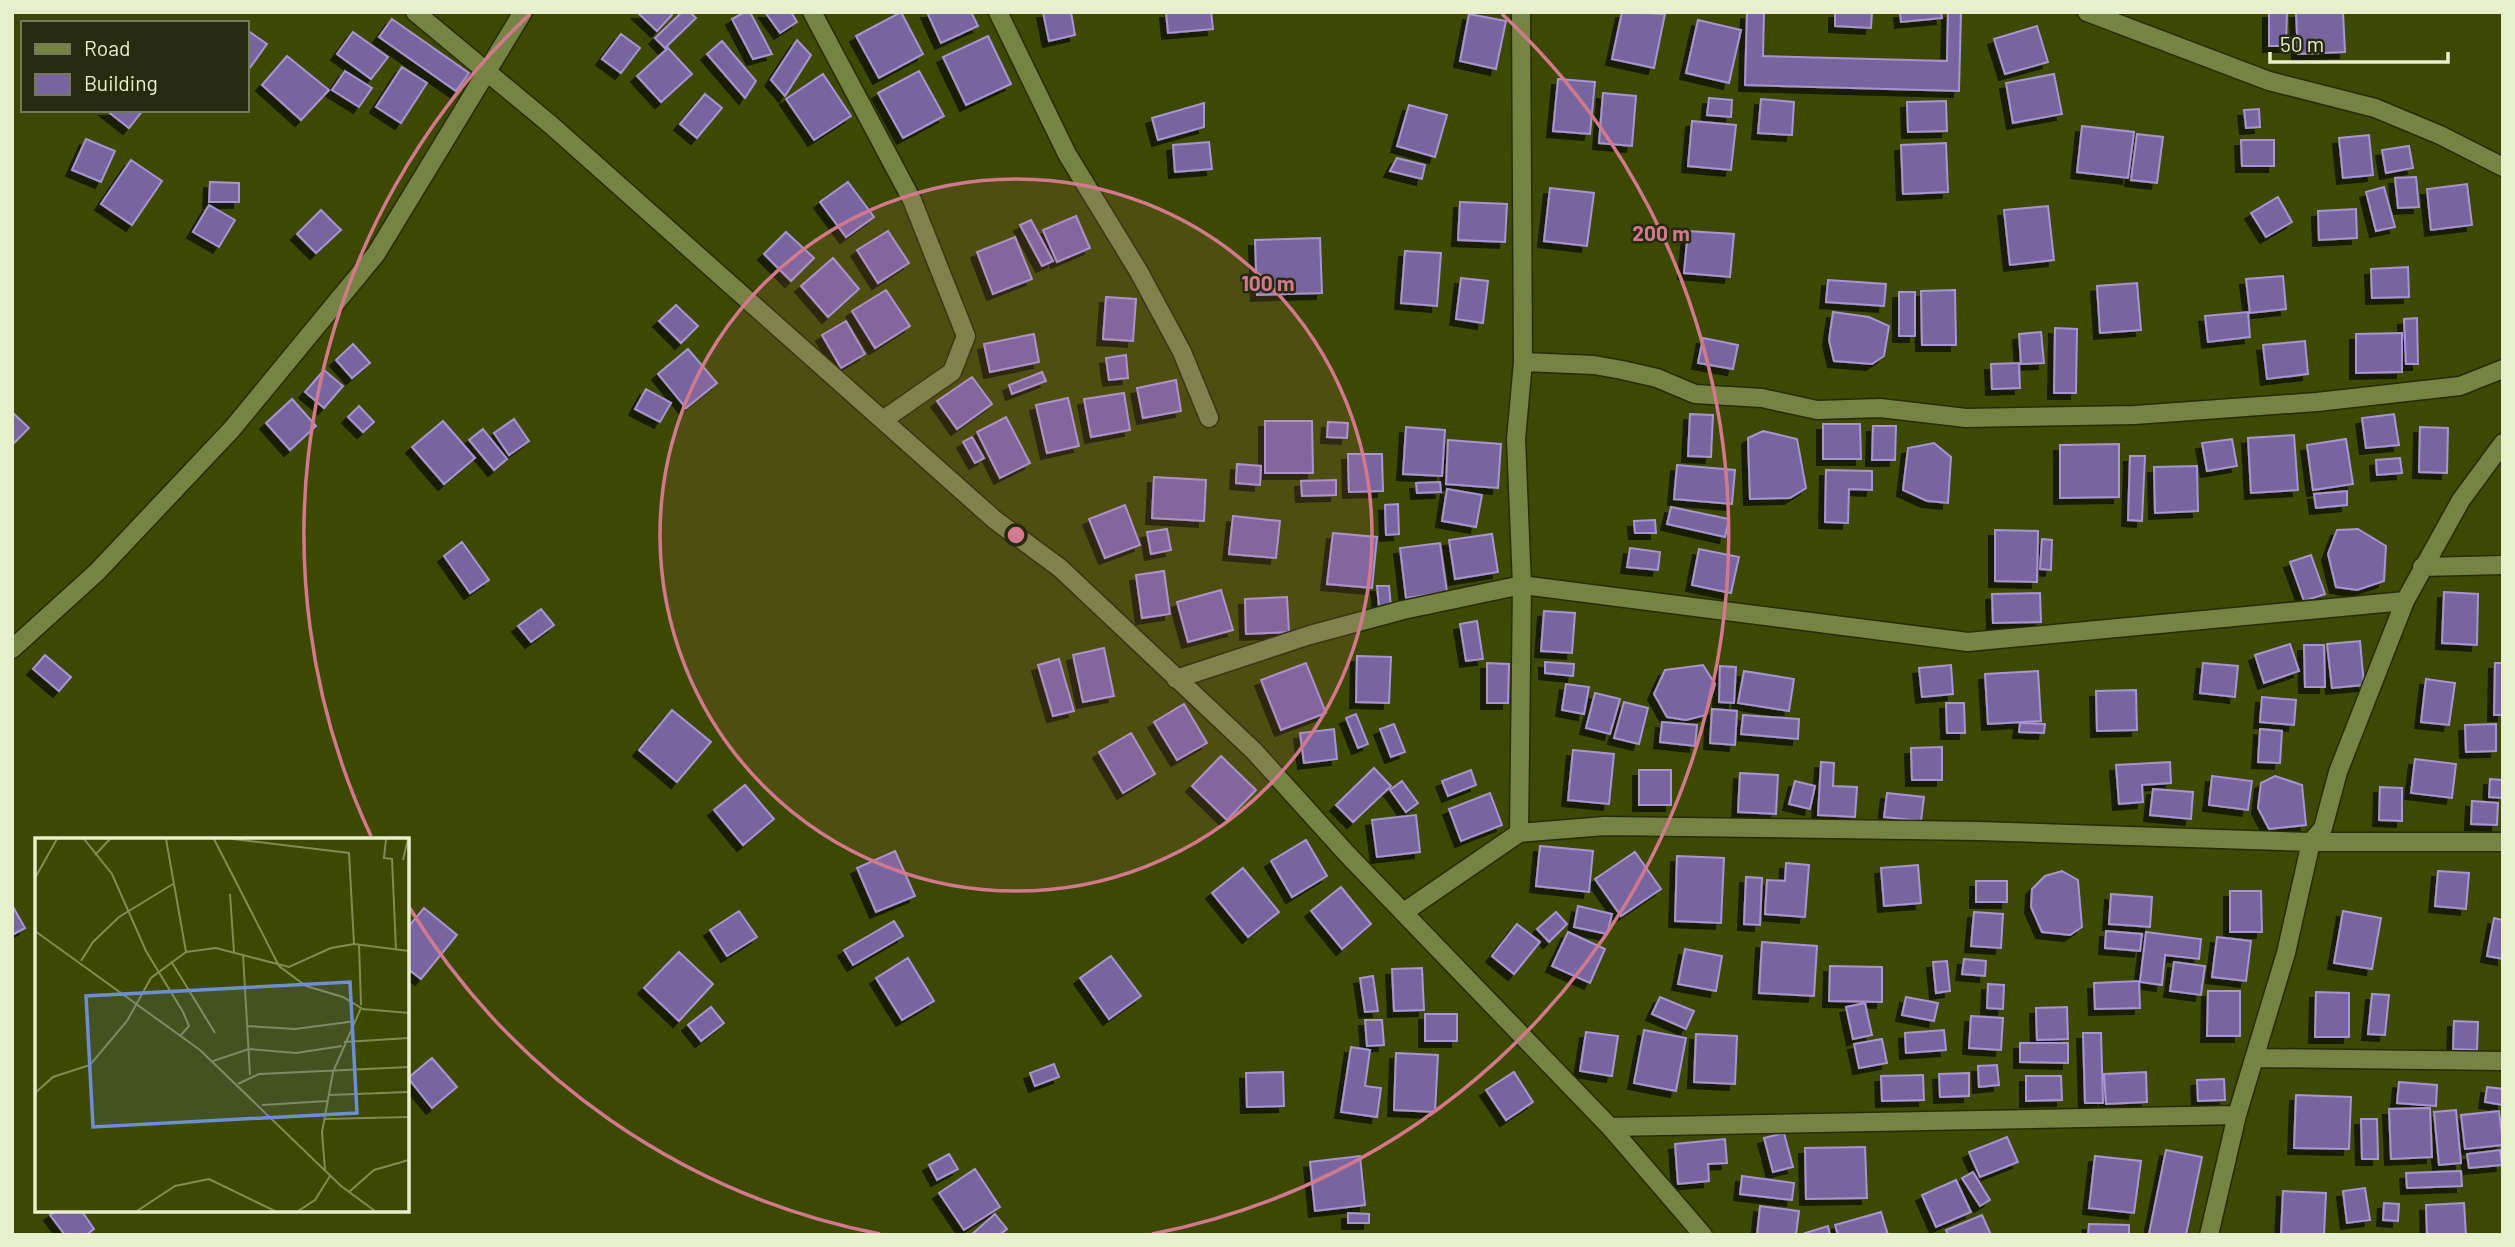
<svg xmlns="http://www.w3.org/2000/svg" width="2515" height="1247" viewBox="0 0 2515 1247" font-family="Barlow,sans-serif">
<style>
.building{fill:#78659f;stroke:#a894d2;stroke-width:2;filter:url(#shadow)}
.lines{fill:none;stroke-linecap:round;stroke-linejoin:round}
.minor-casing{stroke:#262c09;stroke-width:21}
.minor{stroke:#768342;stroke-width:18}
.ring{fill:none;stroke:#d3798e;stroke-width:3.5}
.inset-road{fill:none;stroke:#818b52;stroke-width:2}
.view{fill:#6e8ed4;fill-opacity:0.15;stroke:#6e8ed4;stroke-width:3.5}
.inset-edge{fill:none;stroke:#e7efcd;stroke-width:3.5}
.centre{fill:#d3798e;stroke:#262b10;stroke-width:3.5}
.ring-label{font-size:21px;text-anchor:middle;font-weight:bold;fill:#d3798e;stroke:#262b10;stroke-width:5;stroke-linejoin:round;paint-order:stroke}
</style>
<defs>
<filter id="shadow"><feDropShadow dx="-6" dy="6" stdDeviation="0" flood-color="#0009"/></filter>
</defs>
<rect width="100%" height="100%" fill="#3d4800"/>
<path class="building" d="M669 12 672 15 657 31 638 13Z
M682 12H690L696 18 665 48 655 38Z
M745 12H750L772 54 753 59 732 19Z
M765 12H791L797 22 780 33Z
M901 12 923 54 879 78 856 36Z
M927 12H971L978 26 941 43Z
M1043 12H1071L1075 35 1049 41Z
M1166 12H1211L1213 29 1168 33Z
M1622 12 1665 14 1654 68 1612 59Z
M1835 12H1872L1871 28 1835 26Z
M1900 12H1941L1942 18 1901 22Z
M1948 12H1961L1959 91 1745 85 1747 13H1764L1763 56 1947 61Z
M2269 12H2287L2286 46H2269Z
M2296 12H2343L2345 52 2298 54Z
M1469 14 1506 21 1496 69 1460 61Z
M392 19 469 73 456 91 379 37Z
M1698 20 1741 30 1729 83 1686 73Z
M2037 26 2048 62 2005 74 1994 39Z
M247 30 267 44 247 72Z
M353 32 388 57 371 79 337 54Z
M621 34 640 48 621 73 602 59Z
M988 36 1011 84 966 105 943 57Z
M797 40 811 55 785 96 771 80Z
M722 41 756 81 745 98 707 54Z
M668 48 692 74 661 102 637 76Z
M287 56 329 90 301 120 262 85Z
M402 67 427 83 401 123 376 107Z
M345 71 372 88 359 107 332 90Z
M919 71 944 116 903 138 878 93Z
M823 74 851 116 814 140 786 99Z
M2054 74 2062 114 2013 123 2006 83Z
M1558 79 1595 82 1590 134 1553 131Z
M1603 93 1636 96 1632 146 1599 143Z
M705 94 722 108 697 138 680 124Z
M1709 98 1732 100 1731 117 1707 115Z
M1761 99 1794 102 1792 135 1758 133Z
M1946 101 1947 131 1908 132 1907 102Z
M1204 103V127L1158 140 1152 118Z
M1409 105 1447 115 1435 157 1397 146Z
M2259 109 2260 127 2246 128 2244 110Z
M106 110H143L129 128Z
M1692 121 1736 125 1731 170 1688 166Z
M2082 126 2134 132 2128 178 2077 172Z
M2137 134 2163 137 2157 183 2131 180Z
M2369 135 2373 175 2343 178 2339 138Z
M86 139 115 151 101 182 72 170Z
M2241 140H2274V166H2242Z
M1209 142 1212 169 1175 172 1173 145Z
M1946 143 1948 192 1903 194 1901 145Z
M2409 146 2413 168 2386 173 2382 150Z
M1397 158 1425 165 1422 179 1390 171Z
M131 160 162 181 132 225 101 204Z
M2416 177 2419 207 2398 208 2395 178Z
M210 182 239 183V202H209Z
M848 182 874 217 846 237 820 202Z
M2467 184 2472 225 2431 230 2427 189Z
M2384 187 2395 227 2376 231 2366 192Z
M1550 188 1594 193 1587 246 1544 241Z
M2278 197 2292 222 2266 237 2251 213Z
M1460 202 1507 204 1505 242 1458 240Z
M209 205 235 220 219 247 193 232Z
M2048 206 2054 260 2010 265 2004 210Z
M2356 209 2357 238 2319 240 2318 211Z
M321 210 341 230 316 253 297 234Z
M1076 216 1090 248 1057 262 1043 230Z
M1031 220 1053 261 1042 266 1020 225Z
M888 231 909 263 878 283 857 250Z
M1688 231 1734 234 1730 277 1684 273Z
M786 232 814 258 791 281 764 254Z
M1015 237 1032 279 993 294 977 252Z
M1320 238 1322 293 1257 295 1255 240Z
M1405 251 1441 253 1437 306 1401 303Z
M833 258 859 289 828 317 801 286Z
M2408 267 2409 297 2372 298 2371 269Z
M2283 276 2286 309 2250 313 2246 279Z
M1461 278 1488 281 1483 323 1456 319Z
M1828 280 1886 284 1884 306 1826 302Z
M2137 283 2141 330 2100 333 2097 286Z
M886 290 910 326 875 348 852 311Z
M1955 290 1956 345H1922L1921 291Z
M1899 292H1915V336H1899Z
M1106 297 1136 299 1133 341 1103 339Z
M676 305 698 326 681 343 659 321Z
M1833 312 1869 317 1889 326 1884 356 1872 364 1834 361 1829 340Z
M2248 312 2250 337 2208 342 2205 316Z
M2417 318 2418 364H2406L2404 319Z
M846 321 865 354 841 368 822 335Z
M2055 328 2077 329 2076 393H2054Z
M2041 332 2044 363 2021 364 2019 334Z
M2402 333V372L2356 373V334Z
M1034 334 1039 362 990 372 984 344Z
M1703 338 1738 345 1733 369 1698 363Z
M2305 341 2308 374 2267 379 2263 345Z
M353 344 370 363 352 378 336 360Z
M688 349 717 383 686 408 658 374Z
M1126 355 1128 378 1109 380 1106 358Z
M2019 363 2020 388 1992 389 1991 364Z
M324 370 343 386 324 408 305 392Z
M1042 372 1046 381 1012 394 1009 385Z
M972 377 992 404 957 429 937 401Z
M1176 380 1181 411 1143 418 1137 388Z
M646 389 671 403 660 422 635 409Z
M1124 393 1130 430 1091 437 1084 399Z
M1068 398 1079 446 1047 453 1036 405Z
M292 399 316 426 290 450 266 423Z
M359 406 374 422 363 432 348 417Z
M12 412 29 428 12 445Z
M1690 414 1713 415 1711 457 1688 456Z
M2394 414 2399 445 2366 448 2362 418Z
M1006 417 1030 463 1000 478 977 432Z
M514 419 529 441 509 455 494 433Z
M443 421 475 458 444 484 412 447Z
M1265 421H1312L1313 473H1265Z
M1328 422 1348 423 1347 438 1327 437Z
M1823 424H1860L1861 459H1823Z
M1873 426H1896L1895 460H1872Z
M1406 427 1445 430 1442 476 1403 474Z
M2420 427 2448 428 2447 473 2419 472Z
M483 429 507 459 494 470 469 440Z
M1763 431 1797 439 1806 488 1790 498 1750 499 1748 438Z
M2294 435 2298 490 2251 493 2248 438Z
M972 437 984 458 975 463 963 442Z
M2232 439 2237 466 2207 471 2202 443Z
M2346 439 2353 484 2313 490 2307 445Z
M1448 440 1501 444 1498 488 1446 484Z
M1934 443 1951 457 1948 503 1927 501 1903 490 1908 448Z
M2119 444V497L2060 498V445Z
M1348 454H1382L1383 491 1349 492Z
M2130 456H2145L2142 521 2128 520Z
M2400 458 2402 473 2377 475 2376 460Z
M1237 464 1261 466 1260 485 1236 483Z
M1677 465 1735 470 1732 504 1674 499Z
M2197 466 2198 511 2155 513 2154 467Z
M1826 470 1872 471V490L1849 489 1848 523 1825 522Z
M1154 477 1206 480 1204 521 1152 518Z
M1336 480V495L1302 496 1301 481Z
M1440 482 1441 492 1417 493 1416 483Z
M1447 489 1482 495 1476 527 1442 521Z
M2347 491V505L2316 508 2314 494Z
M1398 504 1399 534 1386 535 1385 505Z
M1125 505 1140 545 1105 558 1089 519Z
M1671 507 1729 519 1725 537 1667 524Z
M1233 516 1280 521 1276 558 1229 554Z
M1655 520 1656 533H1635L1634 521Z
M1167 529 1171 550 1151 554 1147 532Z
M2358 529 2386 546 2384 581 2357 590 2336 587 2328 554 2337 530Z
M1995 530 2038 531 2037 582 1995 581Z
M1333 533 1377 537 1372 588 1327 584Z
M1492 534 1498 572 1455 579 1449 540Z
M2042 539 2052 540 2051 570 2040 569Z
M462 542 489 580 470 593 444 556Z
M1440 543 1447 592 1406 598 1400 548Z
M1630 548 1660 552 1658 570 1627 567Z
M1699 549 1739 557 1731 593 1692 585Z
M2311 555 2325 594 2304 601 2290 562Z
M1164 571 1170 614 1142 618 1136 575Z
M1377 586H1389L1391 607H1379Z
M1221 590 1233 630 1188 642 1177 602Z
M2444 592 2478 594 2477 645 2442 643Z
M2040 593 2041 622 1993 623 1992 594Z
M1287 597 1289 632 1246 634 1245 599Z
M541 609 554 625 531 642 518 626Z
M1544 611 1575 613 1572 653 1541 651Z
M1477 621 1483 659 1466 661 1460 624Z
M2360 641 2364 685 2332 688 2327 644Z
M2290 644 2299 671 2264 683 2255 655Z
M2304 645H2324L2325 687H2305Z
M1104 648 1114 696 1083 702 1073 655Z
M45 655 71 677 59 691 33 669Z
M1357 656 1391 657 1389 703 1356 702Z
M1059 659 1074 711 1053 716 1038 665Z
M1545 662 1574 664 1573 676 1545 673Z
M1306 663 1326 713 1281 730 1261 680Z
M1487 663 1509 664 1508 703H1487Z
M2203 663 2238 666 2235 697 2200 693Z
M2495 663H2503V715H2494Z
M1703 665 1715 684 1706 715 1686 720 1667 717 1654 694 1665 670Z
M1951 665 1953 694 1922 697 1919 668Z
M1720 666 1736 667 1734 703 1719 702Z
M1744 671 1794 679 1789 711 1738 703Z
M2038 671 2041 721 1988 724 1985 674Z
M2426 679 2455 683 2449 725 2421 722Z
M1566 684 1589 687 1584 714 1562 710Z
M2136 690 2137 730 2097 731 2096 691Z
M1595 693 1620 699 1610 734 1586 728Z
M2262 697 2296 700 2294 725 2260 722Z
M1624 702 1648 708 1639 744 1614 738Z
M1946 703H1964L1965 733H1947Z
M1184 704 1207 743 1177 760 1154 722Z
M1712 709 1737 711 1735 745 1710 743Z
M672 710 711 742 677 782 639 750Z
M1356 714 1368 744 1358 748 1346 718Z
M1743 715 1799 719 1798 739 1741 734Z
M1662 722 1697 725 1695 746 1660 742Z
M2020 723 2045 724 2044 733 2019 732Z
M1394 724 1405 752 1391 757 1380 729Z
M2496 724V751L2466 752 2465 725Z
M1334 729 1337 759 1304 763 1300 733Z
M2260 729 2282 731 2280 763 2258 762Z
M1131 733 1155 774 1123 793 1099 752Z
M1942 747V780H1912L1911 748Z
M1573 750 1614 754 1609 804 1568 800Z
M1221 756 1256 790 1227 820 1192 786Z
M2415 759 2456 764 2452 798 2411 793Z
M1821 762 1834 763 1833 786 1857 787 1855 817 1818 815Z
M2170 762 2171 783 2142 785 2143 802 2119 804 2116 765Z
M1374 768 1391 786 1353 822 1336 805Z
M1471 770 1476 785 1448 796 1442 781Z
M1639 770H1671V805H1639Z
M1740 773 1778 775 1776 814 1738 812Z
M2212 776 2252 781 2248 810 2209 805Z
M2275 776 2302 785 2306 825 2269 829 2258 808 2261 783Z
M2490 779 2503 780V798L2489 797Z
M1402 781 1418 803 1406 812 1390 790Z
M1795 781 1815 786 1810 809 1789 804Z
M745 785 774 819 743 845 714 810Z
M2380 787 2402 788V821L2379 820Z
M2153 789 2193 792 2191 819 2150 815Z
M1490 793 1502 825 1461 841 1449 809Z
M1887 793 1924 797 1921 821 1884 817Z
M2472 801 2498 803 2497 825 2471 824Z
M1416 815 1420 852 1377 857 1372 820Z
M1306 840 1327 876 1292 897 1271 861Z
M1540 846 1593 851 1589 892 1536 886Z
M895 851 915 896 876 912 857 868Z
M1635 852 1661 889 1621 916 1595 879Z
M1677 856 1724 858 1721 923 1675 921Z
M1786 863 1809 865 1805 917 1765 914 1767 880 1785 881Z
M1918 865 1921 903 1884 906 1881 868Z
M1243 868 1279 912 1248 937 1212 893Z
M2062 871 2078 880 2082 927 2070 935 2042 932 2031 907 2032 889 2045 876Z
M2438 871 2469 873 2466 909 2435 906Z
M1746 877 1762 878 1760 925 1744 924Z
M1976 881H2007V902H1976Z
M1341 887 1371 924 1342 949 1311 911Z
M2230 891H2261L2262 932H2230Z
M2111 894 2152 897 2150 927 2109 924Z
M12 905 25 928 12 935Z
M1578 906 1612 914 1607 934 1574 927Z
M424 908 457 935 421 979 408 969V927Z
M739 911 757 937 727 956 710 930Z
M2343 911 2381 918 2372 969 2334 963Z
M1556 912 1567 924 1549 942 1537 929Z
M1974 912 2003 914 2001 948 1971 946Z
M2494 918 2503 920V959L2487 956Z
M894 921 903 936 853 965 844 950Z
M1517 924 1540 942 1514 974 1492 956Z
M2106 931 2142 934 2140 951 2105 948Z
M1568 932 1605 949 1590 983 1552 966Z
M2146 932 2201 939 2199 959 2165 955 2162 985 2140 982Z
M2217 937 2251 941 2246 981 2212 977Z
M1762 942 1817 946 1814 996 1759 993Z
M1685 949 1722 956 1716 991 1678 984Z
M679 952 713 984 679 1021 644 988Z
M1111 956 1141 996 1109 1019 1080 978Z
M908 958 934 1001 902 1020 876 978Z
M1964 959 1986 961 1985 976 1962 974Z
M1947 961 1950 991 1936 993 1933 962Z
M2174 962 2205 966 2201 995 2170 991Z
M1830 966 1882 967V1002L1829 1001Z
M1422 968 1424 1010 1394 1011 1392 969Z
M1373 976 1378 1011 1365 1012 1360 978Z
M2139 981 2140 1008 2095 1009 2094 983Z
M1988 984 2004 985 2003 1009 1987 1008Z
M2208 991H2240V1036H2207Z
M2316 992 2349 993V1037H2315Z
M2372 994 2389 995 2385 1035 2368 1034Z
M1660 997 1694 1011 1686 1029 1652 1014Z
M1906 997 1938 1003 1934 1021 1902 1015Z
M1865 1003 1872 1035 1853 1039 1846 1007Z
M711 1007 724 1023 701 1041 688 1025Z
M2067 1007 2068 1039 2037 1040 2036 1008Z
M1425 1014H1457V1041H1425Z
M1971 1016 2003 1018 2001 1050 1969 1048Z
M1365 1020H1382L1384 1045 1367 1046Z
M2454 1021 2478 1022 2477 1050 2453 1049Z
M1644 1030 1686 1038 1676 1091 1634 1083Z
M1944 1030 1946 1050 1906 1053 1905 1033Z
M1586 1032 1618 1036 1612 1076 1580 1071Z
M2083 1033H2101L2103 1103H2085Z
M1696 1034 1737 1036 1735 1084 1694 1082Z
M1882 1039 1887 1063 1859 1068 1854 1044Z
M2020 1043H2068V1063L2020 1062Z
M1351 1047 1370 1050 1365 1086 1381 1088 1377 1117 1341 1112Z
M1396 1053 1438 1055 1435 1112 1394 1110Z
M432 1058 457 1087 432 1108 408 1078Z
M1054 1064 1059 1077 1035 1086 1030 1073Z
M1997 1065 1999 1085 1979 1087 1978 1066Z
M1283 1072 1284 1106 1247 1107 1246 1073Z
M1514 1072 1533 1102 1506 1120 1486 1090Z
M2146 1072 2147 1102 2106 1104 2104 1074Z
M1969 1073V1096L1940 1097 1939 1074Z
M1923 1075 1924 1100 1882 1101 1881 1076Z
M2026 1076H2061L2062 1100 2026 1101Z
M2224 1079 2225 1100 2198 1101 2197 1080Z
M2399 1082 2437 1085 2436 1106 2397 1103Z
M2487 1087 2503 1089V1105L2485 1102Z
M2296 1095 2351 1097 2349 1149 2294 1148Z
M2430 1108 2432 1157 2391 1159 2389 1109Z
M2456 1110 2461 1163 2439 1165 2434 1112Z
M2499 1111 2503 1145 2465 1149 2461 1115Z
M2361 1119H2377L2378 1159H2362Z
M1784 1133 1793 1167 1773 1172 1764 1138Z
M2007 1137 2018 1162 1980 1177 1969 1152Z
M1725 1139 1727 1163 1708 1164 1709 1181 1678 1184 1675 1144Z
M1865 1147 1867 1198 1806 1199 1805 1148Z
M2166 1150 2202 1157 2186 1235 2149 1234Z
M2500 1150 2502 1165 2469 1168 2467 1154Z
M949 1154 958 1169 937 1180 929 1165Z
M1360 1156 1365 1205 1315 1211 1310 1162Z
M2095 1156 2141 1161 2134 1213 2089 1208Z
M975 1169 1000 1207 964 1230 939 1193Z
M2461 1171 2462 1186 2407 1188 2406 1173Z
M1973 1172 1990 1200 1980 1206 1962 1178Z
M1742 1176 1794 1183 1792 1200 1740 1194Z
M1956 1180 1971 1212 1936 1227 1922 1195Z
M2365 1188 2370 1220 2347 1223 2343 1191Z
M2283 1191 2326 1193 2324 1235H2281Z
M2384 1203 2399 1204 2398 1221 2383 1220Z
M2464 1203 2466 1235H2427L2426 1205Z
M1760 1206 1799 1211 1796 1235H1757Z
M56 1210H81L94 1229 86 1235H65L50 1215Z
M1881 1212 1888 1235H1838L1835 1225Z
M1348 1213 1369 1214V1223H1348Z
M995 1214 1007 1229 999 1235H971Z
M1982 1215 1991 1235H1948L1946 1230Z
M2089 1224 2129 1225V1235H2088Z
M1828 1226 1830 1235H1806L1805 1233Z"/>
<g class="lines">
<g class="minor-casing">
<path id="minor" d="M415 12 551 125 995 520 1060 568 1254 751 1347 854 1610 1127 1703 1235
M812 12 912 200 966 336 952 372 883 420
M998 12 1067 154 1139 272 1182 352 1209 418
M2087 12 2269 81 2375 108 2440 135 2503 167
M1523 362 1594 365 1622 370 1657 378 1695 394 1762 398 1817 410 1880 408 1966 418 2135 415 2317 402 2460 386 2503 369
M2422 567 2503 565
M12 649 97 572 232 429 376 254 523 12
M1176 679 1310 635 1403 610 1522 585 1968 642 2405 601
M1519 833 1522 585 1516 439 1523 362 1521 12
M1404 912 1519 833 1605 826 1978 831 2311 842H2503
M2256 1058 2503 1061
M1610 1127 2237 1115
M2209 1235 2237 1115 2286 953 2311 842 2323 828 2338 772 2405 601 2461 500 2503 443"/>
</g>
<use href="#minor" class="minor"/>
</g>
<circle cx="1016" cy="535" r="356" fill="#d3798e" fill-opacity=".12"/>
<g class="ring">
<circle cx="1016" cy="535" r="356"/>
<path d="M880 1234A712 712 0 0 1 409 907M371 836A712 712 0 0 1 530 14M1502 14A712 712 0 0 1 1152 1234"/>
</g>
<g transform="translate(35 838)">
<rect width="374" height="374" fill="#3d4800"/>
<path class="inset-road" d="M49 1 77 36 111 113 148 174 154 188 146 197M131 1 151 114M179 1 244 128 271 148 308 159 326 170 298 234 287 294 290 332M198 1 314 15 319 106M351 1 349 20 357 21 361 112M60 17 75 1M368 22 373 1M0 40 22 1M195 56 199 114M0 93 165 212 306 348 340 373M324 106 326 167M208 116 215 237M46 123 58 104 84 79 138 46M136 123 180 195M327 171 374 175M213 188 260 191 321 183M374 200V178M309 204 374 200M178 223 214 211 261 215 307 208M203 246 224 236 374 229M0 255 18 239 55 227 92 183 116 140 151 114 181 110 254 129 296 110 319 106 374 113M294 257 374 254M227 267 292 263M289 281 374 279M314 354 339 332 374 322M102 373 140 348 174 341 240 373M263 373 280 362 295 338"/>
<path class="view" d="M315 144 322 275 58 289 51 158Z"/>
<rect width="374" height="374" class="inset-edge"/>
</g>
<circle cx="1016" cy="535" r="10" class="centre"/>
<g class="ring-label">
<text x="1661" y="241">200 m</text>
<text x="1268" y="291">100 m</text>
</g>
<rect width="2515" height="1247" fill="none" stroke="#e7efcd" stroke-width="28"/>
<rect x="21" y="21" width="228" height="91" fill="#262b10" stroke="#73795c" stroke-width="2"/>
<rect x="35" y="44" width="35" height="10" fill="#768342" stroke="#73795c" stroke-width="2"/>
<text x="84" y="56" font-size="21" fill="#e7efcd">Road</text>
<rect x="35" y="74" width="35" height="21" fill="#78659f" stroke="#73795c" stroke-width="2"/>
<text x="84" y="91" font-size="21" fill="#e7efcd">Building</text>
<path d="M2270 52v10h178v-10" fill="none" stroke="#e7efcd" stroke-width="3.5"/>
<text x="2280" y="52" font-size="21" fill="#e7efcd" stroke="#262b10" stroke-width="5" paint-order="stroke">50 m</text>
</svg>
